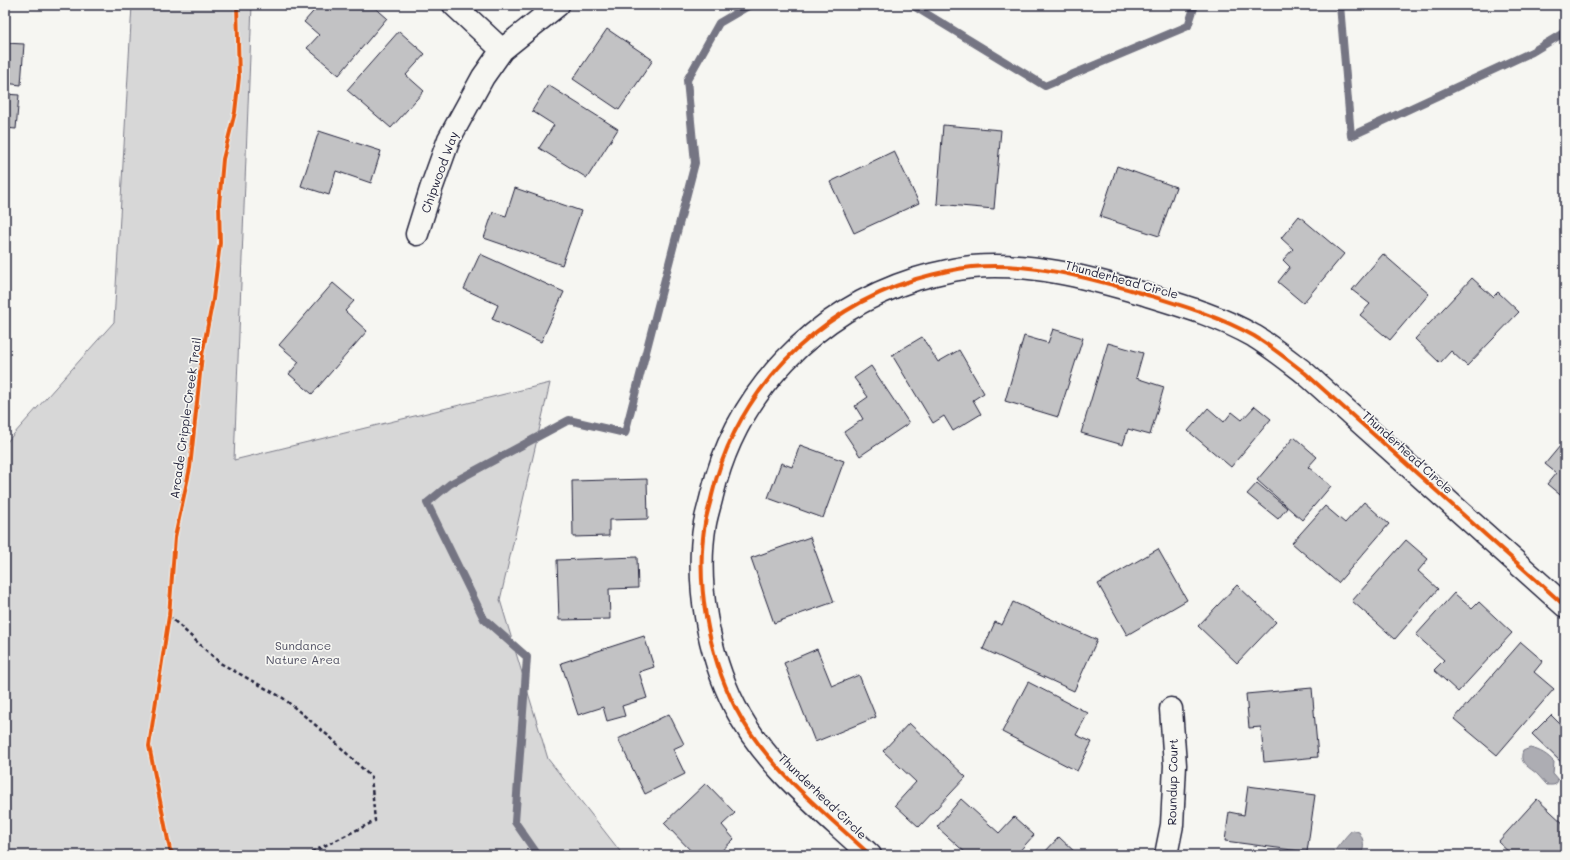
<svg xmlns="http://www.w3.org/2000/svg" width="1570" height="860" viewBox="0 0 1570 860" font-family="Mali,sans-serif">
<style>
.green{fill:#d7d7d7;stroke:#7c7c89}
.water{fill:#adadb3;stroke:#757583}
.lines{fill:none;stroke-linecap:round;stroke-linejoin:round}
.stream{stroke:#757583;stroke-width:8}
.building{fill:#c2c2c4;stroke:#22223b}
.street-casing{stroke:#22223b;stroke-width:25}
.path{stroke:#22223b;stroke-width:2.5;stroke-dasharray:4 3;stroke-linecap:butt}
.street{stroke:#f6f6f2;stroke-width:22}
.cycleway-casing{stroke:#f6f6f2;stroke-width:6}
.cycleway{stroke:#e8590c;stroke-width:4}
.labels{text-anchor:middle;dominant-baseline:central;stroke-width:3.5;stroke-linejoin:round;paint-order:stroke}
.street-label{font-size:12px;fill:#22223b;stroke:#f6f6f2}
.park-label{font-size:12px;fill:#4f4f62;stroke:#f6f6f2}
</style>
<rect width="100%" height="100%" fill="#f6f6f2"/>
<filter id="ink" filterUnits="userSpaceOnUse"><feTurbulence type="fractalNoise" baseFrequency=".025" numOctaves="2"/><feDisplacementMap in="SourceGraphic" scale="8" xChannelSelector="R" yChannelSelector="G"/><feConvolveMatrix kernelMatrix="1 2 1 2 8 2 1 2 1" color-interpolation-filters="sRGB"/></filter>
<g filter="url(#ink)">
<path class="green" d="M132 5H252L234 460 550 383 500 600 548 759 623 855H5V444L114 322Z"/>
<path class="water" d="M1530 748C1540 750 1548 755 1554 762L1553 774 1558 780C1556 786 1553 785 1547 785 1544 782 1541 778 1538 775 1530 767 1518 764 1523 751Z
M1352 830 1359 832C1364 840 1365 847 1361 855H1331C1338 847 1344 838 1352 830Z"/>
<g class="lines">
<path class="stream" d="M912 5 1045 86 1188 26 1195 5
M1340 5 1351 136 1532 52 1565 32
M538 855 515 822 527 657 484 619 427 503 450 484 569 420 625 433 695 163 687 80 719 23 750 5"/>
</g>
<path class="building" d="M319 5H372L387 18 339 75 307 48 319 35 304 22Z
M607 29 653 60 619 110 573 79Z
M399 31 425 54 406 75 424 91 391 128 347 90Z
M5 43 24 44 21 85 5 83Z
M548 85 618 129 587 178 539 148 554 125 532 111Z
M5 94 19 95 16 129 5 128Z
M943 125 1001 130 994 209 937 204Z
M319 131 381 151 371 183 336 171 329 195 301 186Z
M894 151 919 203 854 233 830 182Z
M1117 166 1176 187 1159 236 1100 217Z
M515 188 581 211 562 265 484 238 493 212 506 216Z
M1299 216 1344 254 1303 303 1278 282 1290 267 1283 260 1293 249 1281 238Z
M480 254 564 292 541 342 492 319 498 305 464 289Z
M1383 254 1429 294 1390 340 1360 315 1370 304 1352 290Z
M1472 278 1493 297 1498 292 1519 312 1467 366 1451 351 1440 363 1415 339Z
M333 283 354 301 345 311 367 331 312 394 289 374 299 362 279 345Z
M1053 329 1083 338 1058 417 1005 401 1024 336 1048 343Z
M922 337 938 362 959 350 984 393 973 400 981 414 953 431 944 416 933 423 892 355Z
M1108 343 1143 353 1136 378 1164 387 1150 435 1128 429 1123 445 1081 433Z
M871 366 909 423 860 456 844 432 863 419 855 406 868 397 854 378Z
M1255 406 1271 419 1231 467 1188 431 1208 408 1224 422 1232 412 1242 420Z
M1294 437 1317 457 1308 467 1331 486 1302 520 1257 480Z
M1565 440V499L1547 484 1556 473 1545 464Z
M800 445 844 461 823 518 768 498 781 463 792 467Z
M647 479 648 519 609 520V536L573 537 572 481Z
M1257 483 1287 508 1278 519 1247 494Z
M1364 502 1389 524 1338 583 1292 543 1325 506 1345 523Z
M810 537 834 602 774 623 751 558Z
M1406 540 1428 559 1418 571 1438 589 1395 639 1352 601Z
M1158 549 1187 600 1127 635 1098 584Z
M637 557 638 588 609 589 610 619 559 620 557 560Z
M1237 585 1276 622 1237 663 1198 626Z
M1454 593 1472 609 1479 602 1512 633 1458 692 1434 670 1444 660 1416 635Z
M1013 602 1097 640 1074 691 983 649 995 622 1002 625Z
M644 636 654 667 639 672 647 698 622 706 625 716 607 721 603 707 578 715 561 663Z
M1521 642 1543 661 1534 672 1554 689 1497 755 1454 719Z
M817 649 832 686 859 675 876 717 815 742 784 663Z
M1028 682 1088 713 1076 735 1092 742 1077 771 1002 732Z
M1312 688 1318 757 1264 762 1261 727 1249 728 1246 694Z
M669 714 684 744 673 749 685 774 645 794 618 739Z
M1551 715 1564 728 1565 727V766L1532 734Z
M909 723 966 777 919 827 895 805 916 782 883 751Z
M706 783 735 813 722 825 734 839 717 855H695L664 823Z
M1248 786 1315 795 1307 852 1225 841 1229 812 1244 815Z
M961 799 999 833 1014 817 1034 835 1016 855H968L937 827Z
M1537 799 1565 825V855H1512L1498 842Z
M1059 837 1078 855H1042Z"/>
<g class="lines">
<g class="street-casing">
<path id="street" d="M454 5 502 50
M417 234 431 189 449 139 483 77 502 50 558 5
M870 855C822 810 766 767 735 707 708 654 695 582 705 523 707 513 710 504 712 495 736 392 815 311 916 279 934 274 953 269 972 267 1030 262 1086 277 1141 293 1180 305 1219 316 1254 336 1272 347 1288 360 1305 373L1565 606
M1166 855 1172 825 1175 765 1171 709"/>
</g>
<path class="path" d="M169 616 220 663 283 698 331 738 371 777 375 821 306 855"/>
<use href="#street" class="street"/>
<g class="cycleway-casing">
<path id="cycleway" d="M175 855 170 850 149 746 169 616 175 537 190 468 202 355 213 299 220 243 219 205 223 159 235 112 239 77 237 5
M870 855C822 810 766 767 735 707 708 654 695 582 705 523 707 513 710 504 712 495 736 392 815 311 916 279 934 274 953 269 972 267 1030 262 1086 277 1141 293 1180 305 1219 316 1254 336 1272 347 1288 360 1305 373L1565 606"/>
</g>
<use href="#cycleway" class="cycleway"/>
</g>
</g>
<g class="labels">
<g class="street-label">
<text transform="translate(439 172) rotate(-70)">Chipwood Way</text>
<text transform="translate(1122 279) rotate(15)">Thunderhead Circle</text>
<text transform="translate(185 418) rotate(-82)">Arcade Cripple-Creek Trail</text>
<text transform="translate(1408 452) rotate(42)">Thunderhead Circle</text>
<text transform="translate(1172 782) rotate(-89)">Roundup Court</text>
<text transform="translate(823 796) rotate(44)">Thunderhead Circle</text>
</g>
<g class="park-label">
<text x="303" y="645">Sundance<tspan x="303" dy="14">Nature Area</tspan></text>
</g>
</g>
<rect width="1570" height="860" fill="none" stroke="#f6f6f2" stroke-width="20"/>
<rect x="10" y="10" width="1550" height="840" fill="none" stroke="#22223b" stroke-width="1.5" filter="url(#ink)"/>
</svg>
